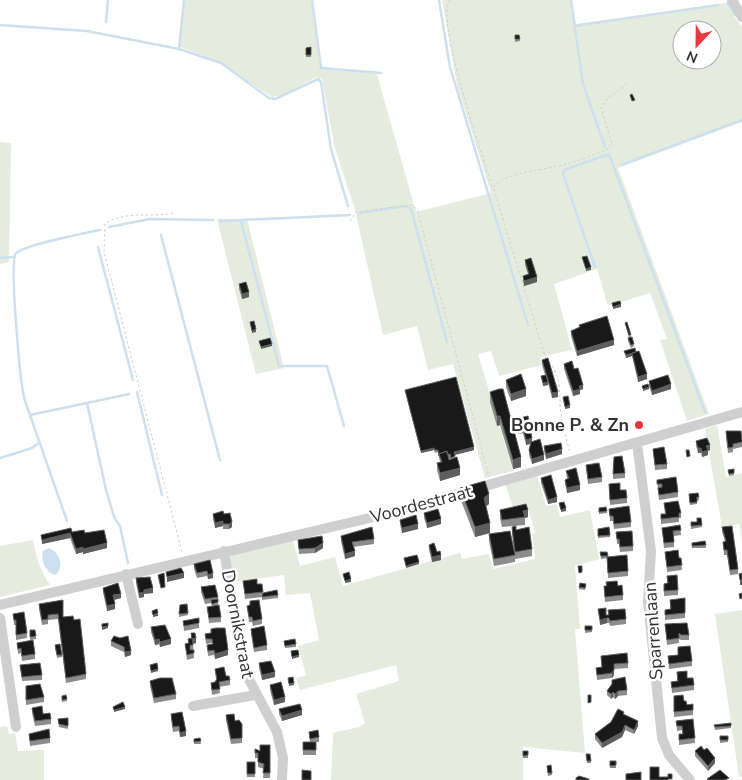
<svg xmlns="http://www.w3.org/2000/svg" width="742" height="780" viewBox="0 0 742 780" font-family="'Nunito Sans',sans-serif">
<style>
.green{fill:#e5ecde;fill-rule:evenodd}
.water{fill:#cee0ee}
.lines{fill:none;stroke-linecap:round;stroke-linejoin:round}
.stream{stroke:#cee0ee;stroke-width:2.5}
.path{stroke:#cfcfcf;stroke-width:1;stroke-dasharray:2.5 2.5;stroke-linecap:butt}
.minor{stroke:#cfcfcf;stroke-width:10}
.wall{fill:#8c8c8c}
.shaded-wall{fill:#5e5e5e}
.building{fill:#191919;stroke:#5e5e5e}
.poi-dot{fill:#e6383f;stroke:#fff;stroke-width:2}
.labels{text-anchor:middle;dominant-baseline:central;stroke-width:5;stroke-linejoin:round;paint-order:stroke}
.poi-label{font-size:18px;font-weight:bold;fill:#323232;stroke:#fff;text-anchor:end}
.street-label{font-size:18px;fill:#323232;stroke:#fff}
</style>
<rect width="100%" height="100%" fill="#fff"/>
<path class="green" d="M185 0H313L322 68 376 71 416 212 491 193 457 85 442 0H571L576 24 725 3 742 27V122L618 168 709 414 687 421 660 340 667 339 650 293 608 306 597 269 554 284 572 350 540 357 542 365 499 376 491 351 478 354 513 471 485 478 453 364 428 370 417 326 383 335 355 210 334 145 322 79 316 77 285 94 272 97 214 60 178 46ZM682 30H712V60H682Z
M0 142 11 143 9 262 0 264Z
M217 219H247L284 368 256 374Z
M717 425 726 477 742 473V543L739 524 722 527 705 429Z
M537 475 546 506 557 504 560 517 590 510 599 559 575 566 580 629H575L585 753 523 747V780H331L333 733 359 727 365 723 356 694 399 681 396 665 300 690 296 678 306 675 298 646 319 640 310 593 286 595 284 575 235 582 230 560 231 555 293 541 300 566 335 557 343 586 460 553 462 559 489 554 493 569 535 559 532 534 535 533 528 508 514 510 505 484Z
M33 540C36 557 40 570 50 585L0 597V546Z
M742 610V777H739L715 614Z
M7 726 9 734 15 733 18 751 44 750V780H0V727Z"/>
<path class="water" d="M49 548C60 552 65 568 55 575 46 573 40 560 43 551Z"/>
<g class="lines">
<path class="stream" d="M184 0 179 49 221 63 269 98 275 99 318 79 321 82 331 149 348 206
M312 0 321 68 381 73
M439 0 450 67 528 325
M571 0 583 84 605 147
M727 3 735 15
M106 22 108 0
M0 25 87 31 179 49
M575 26 718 5
M621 165 742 120
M360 213 405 206 411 209 447 342
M220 221 350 215
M241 221 279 366H327L344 426
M109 227 150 219 213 220
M100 230C85 233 25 245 16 253 9 260 20 380 24 397 25 403 28 409 30 415L87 403 106 490 114 517 120 526 128 563
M161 235 220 460
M98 247 133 380
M0 258 13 257
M595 267 563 174 564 170 609 154 705 412
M137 392 162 495
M87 403 129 394
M30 415 67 521
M0 458 32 448 40 442"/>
<path class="path" d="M450 0C434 18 484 159 492 187
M173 213C151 218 125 210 105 224L104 252 182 552
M350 221 356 212 411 205 417 209 489 477
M546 359 493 187C505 172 544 170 563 165 578 161 594 155 608 149L612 144 601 108 607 99 627 84
M549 362C559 372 560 389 560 403 560 419 567 438 570 454"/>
<path class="minor" d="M732 0 742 17
M637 443 651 551 648 602 662 738 669 755 690 780
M224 551 244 670 277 732 283 758 282 780
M126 574 138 624
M0 605 391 513 742 412
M0 618 16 727
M193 706 256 695"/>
</g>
<path class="wall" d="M515 35H519L520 41 515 42Z
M311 47V57H306V48Z
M525 260 537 282 524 286 523 281V276L528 274 525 265Z
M239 284 249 297 242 299 239 289Z
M625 323 631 337 634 346 631 348 628 341V338H629Z
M579 325 614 345 577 356 571 336V331L579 327Z
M624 351 636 352 647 379 638 382 632 356 626 358Z
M542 360 558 397 552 398 548 383V385L543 386 541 376 545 375 542 365Z
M564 364 574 369 583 389 580 390V394L573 396 564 369Z
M506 380 526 396 511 401 506 387Z
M649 381 671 389 652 395 649 386Z
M405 390 474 450 455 455 460 475 440 481 437 470V463L440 462 438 452 435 453 434 450 421 453Z
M490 392 521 467 513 469 500 425 497 426 490 402Z
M528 416 532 441 544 460 532 464 529 455V450L531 444 526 445 523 433 518 434 516 424V419Z
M726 431 742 439V447L733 449V452L728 453 726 436Z
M696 441 710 450 708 451V455L702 457 701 453H698L696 446Z
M544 446 562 454 546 459 544 451Z
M653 449 667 464V469L655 470Z
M586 465 602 477V482L588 484Z
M734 469V475L729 476 728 470Z
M566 471 580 490 567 493 565 484V480L567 479Z
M625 473V478L613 479V474Z
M541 478 557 502 548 504 541 483Z
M657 480 678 492V497L659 500Z
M609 484 627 498V503L610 505Z
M460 488 489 504 486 506 490 533 475 537 460 498Z
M698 493 699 500H697V504L690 505 689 494Z
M664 503 681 513V518H679V522L661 524V514H665Z
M606 507 607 513 599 514V508Z
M609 509 631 522V527L614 529 613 521H610Z
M500 510 528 517 525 518V525L502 527 500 518Z
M424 513 441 524 427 528 424 518Z
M213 514H224L232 527 229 529H223V526L215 528 213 519Z
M400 520 418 529 402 533 400 524Z
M691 522 702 525V527L691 529Z
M680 525 681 535 674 536V547L664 548 662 528Z
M512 527 516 530 532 549V556L515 559V556V562L494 566 489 541V534L514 552 512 534Z
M609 527 610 537 598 538V529Z
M722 527 738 569V574L730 575 727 555H724L723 542 725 541 722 532Z
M72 532 85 533 107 548 83 554V552L76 554 70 538 42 544 41 535Z
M616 532 633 546V551L620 552 619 544H617Z
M341 536 374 539V544L353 547 355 556 345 559 341 541Z
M298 540 323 548 315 553 299 554Z
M705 541 706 548H692V543Z
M429 545 437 552 441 560 432 562 429 550Z
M600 552 608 556V557L628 571V576L608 578 607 558 601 559Z
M665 552 679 558H681L682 570 667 572Z
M210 560 213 578 208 579 207 576 197 578 194 569V564Z
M667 576 678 590V595L664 596V584L667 583Z
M136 578 153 593 144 594V597L139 598 136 583Z
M243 581 257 584 263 593 278 595V598L262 600V597L245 599Z
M606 582 618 586 623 595V600L605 602 604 586H606Z
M201 587 218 597V605L212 606 211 603 205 604 201 592Z
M579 587H586L585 590 579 589Z
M103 588 121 598 114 600 115 609 107 611 103 592Z
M685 598V618L665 620V610L670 609V600Z
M63 600V617L86 674V679L66 683 58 619 48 620V624L42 625 39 609V604Z
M250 601 262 619V624L253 626 252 622H249L247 606 250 605Z
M180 605 188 613V615L179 617Z
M207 607 221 617V622L209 623Z
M598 609 606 615H608V610L626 619V624L610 626 609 623H607L600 625Z
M13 614 27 633V638L16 640V625H14Z
M183 621 199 623V628L184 631Z
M665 624 689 635V640H681L679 639V643L667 645Z
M585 626H592V632L585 633Z
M151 627 171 644 160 647 159 644 155 645 151 632Z
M211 629 228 655 215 659 214 655 208 656 207 645 212 644V643L206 644 205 634 211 633Z
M251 629 267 645V650L254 652 251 634Z
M30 630H35L36 639 30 640Z
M191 633 196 643 193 644 194 658 187 660 185 644 188 643V639L191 638Z
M111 641 131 651V655L125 657 124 652 111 646Z
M284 641 296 644V647L285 648Z
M17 643 35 654V659L22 661 21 653 18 654Z
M55 647 62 655V657L57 658Z
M678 647 692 661V666L669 669 668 656 678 655Z
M601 656 628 663V668L614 669V675L612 678 597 680 596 668 602 667Z
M259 663 275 677 262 680 259 668Z
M20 665 42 675V680L22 681Z
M215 669 226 676 230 680V685L219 687 220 693 212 695 211 683 215 682 216 680Z
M677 672 694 685V690L672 693 671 682 677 681Z
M612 680 627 690V695L618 696 615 699 613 697 611 699 607 695V691L612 685Z
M150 681 176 694V699L154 703 150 686Z
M270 685 285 702 274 705 270 690Z
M26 686 44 697V702L26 705Z
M66 695 67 701 62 702V696Z
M674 696 684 701 693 710V715L674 717Z
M32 708 51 719V724L35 726 32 713Z
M279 709 302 715 282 721 279 714Z
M171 714 186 736 180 737 179 731 173 732 171 719Z
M226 715 235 721 242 724V743L231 744 226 720Z
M624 715 638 726 634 734 625 730 622 737 602 748 595 739V734Z
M68 718V729L59 727 58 719Z
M693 719 695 743 679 745V734H683L682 730 677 731 676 721Z
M731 723V728L715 730 714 725Z
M309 732 319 737V742H316V755H303V742H310Z
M29 734 50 738V743L30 746Z
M728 736V742L720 743V739Z
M200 738 201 744H194V741Z
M269 745H270V778H263L264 769 258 767V758H255V749L260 751Z
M523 751H528V758H523Z
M695 751 715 763 708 771 695 756Z
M586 754H590L591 763H587Z
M610 761H616V768H610Z
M247 762H255V777H247Z
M551 765 552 775 548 776 547 766Z"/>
<path class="shaded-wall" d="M591 267V270L586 271V269Z
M537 277V282L524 286V281Z
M249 292V297L242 299V294Z
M621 304V307L613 309V307Z
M256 329V332L252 333V331Z
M614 340V345L577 356V351Z
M272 344V346L261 349V347Z
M636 352 632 353V356L626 358V355Z
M647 374V379L638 382V377Z
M548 382V385L543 386V383Z
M671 384V389L652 395V391Z
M583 385V389L580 390V394L573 396V391L579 386Z
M649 387V389L643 391V389Z
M526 389V396L511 401V394Z
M558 392V397L552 398V393Z
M570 405V408L565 409V407Z
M497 416H500V425L497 426Z
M523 428V433L518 434V429Z
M532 438V443L526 445V440Z
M710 445V450L708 451V455L702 457V452L706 446Z
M474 447V450L454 455V452Z
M434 448V450L421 453V451Z
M698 448H701V453H698Z
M562 449V454L546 459V454Z
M544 455V460L532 464V459Z
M521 457V467L513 469V460Z
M460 468V475L440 481V473Z
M580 485V490L567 493V488Z
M489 494V504L484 508V498Z
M557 497V502L548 504V500Z
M566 508V511L561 512V510Z
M528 510V517L525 518 523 511Z
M441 519V524L427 528V523Z
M223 521V526L215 528V523Z
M232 522V527L229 529V524Z
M490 523V533L475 537V527Z
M418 524V529L402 533V528Z
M70 533V538L42 544V540Z
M107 543V548L83 554V549Z
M323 543V548L315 553V548Z
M83 547V552L76 554V549Z
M355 551V556L345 559V554Z
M441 555V560L432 562V557Z
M419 562V564L406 568V566Z
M184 573V578L167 582V577Z
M213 573V578L208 579V575Z
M351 579V582L345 583V581Z
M740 580H742V585H740Z
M153 588V593L144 594V597L139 598V593L144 590Z
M121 594V598L113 600V595Z
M115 604V609L107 611V606Z
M158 613V616L153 617V615Z
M607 618V623L600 625V620Z
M108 626V628L102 630V627Z
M196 638V643L192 644V639Z
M159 639V644L155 645V640Z
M171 639V644L160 647V642Z
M228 650V655L215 659V654Z
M131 651V655L125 657V652Z
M299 655V657L292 659V657Z
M158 669V671L151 673V671Z
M614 670V675L612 678V673Z
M275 672V677L262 680V675Z
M294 683V685L289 686V684Z
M618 691V696L615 699V694Z
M613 692V697L611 699V694Z
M285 697V702L274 705V700Z
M125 707V709L114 712V710Z
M302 710V715L282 721V716Z
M638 721V726L634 734V730Z
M625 725V730L622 737 602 748V743Z
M186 731V736L180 737V733Z
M715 758V763L708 771V766Z"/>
<path class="building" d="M515 35H519L520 39H515Z
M311 47V55H306V48Z
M632 94 635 100 632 101 630 95Z
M587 256 591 267 586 269 582 257Z
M531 258 537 277 524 281 523 276 529 274 525 260Z
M246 282 249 292 242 294 239 284Z
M620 301 621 304 613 307 612 303Z
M607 316 614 340 577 351 571 331 580 327 579 325Z
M254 321 256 329 252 331 250 322Z
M627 322 631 335H629L625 323Z
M632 337 634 344 631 345 628 338Z
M270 338 272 344 261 347 259 341Z
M635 348 636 352 626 355 624 351Z
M639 351 647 374 638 377 632 353Z
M548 358 558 392 552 393 542 360Z
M572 361 574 369 578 368 583 385 579 386 580 389 573 391 564 364Z
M521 374 526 389 511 394 506 380Z
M546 375 548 382 543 383 541 376Z
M668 375 671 384 652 391 649 381Z
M456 377 474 447 454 452 455 456 451 458 450 454H447V451L439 454V456L438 450H435L434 448 421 451 405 390Z
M648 384 649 387 643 389 642 386Z
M499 389H503L521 457 513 460 500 416H497L490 392Z
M568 396 570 405 565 407 563 397Z
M528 416 532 438 526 440 523 428 518 429 516 419Z
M726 431H741L742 442 733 444V447L728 448Z
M707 438 710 445 706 446 708 450 702 452 701 448H698L696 441Z
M540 439 544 455 532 459 529 450 531 442Z
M561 443 562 449 546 454 544 446Z
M664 447 667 464 655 465 653 449Z
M686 450H689L690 456 687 457Z
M447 451 449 460 457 457 460 468 440 473 437 463 442 462 439 454Z
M622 456 625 473 613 474 614 457Z
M599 463 602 477 588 479 586 465Z
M576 468 580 485 567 488 565 480 569 478 566 471Z
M734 469V473L729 474 728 470Z
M551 475 557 497 548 500 541 478Z
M676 477 678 492 659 495 658 488 662 487V484H657V480Z
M485 481 489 494 484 498 490 523 475 527 460 488Z
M620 483V490H626L627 498 610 500 609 484Z
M698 493 699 497H697V502L690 503 689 494Z
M678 501 681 513H679V517L661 519V514H666L664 503Z
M564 502 566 508 561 510 559 503Z
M526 504 528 510 523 511 525 517 502 520 500 510Z
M629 506 631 522 614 524 613 516H610L609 509Z
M606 507 607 511 599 512V508Z
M438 509 441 519 427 523 424 513Z
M223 511 224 514 230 513 232 522 229 524H223V521L215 523 213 514Z
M416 515 418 524 402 528 400 520Z
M697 518H701L702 525 691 526V522H697Z
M680 525 681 530 673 531 674 542 664 543 662 528Z
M516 526V530L529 527 532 549 515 552 512 527Z
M732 526 738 569 730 570 727 550H724L723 542 726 541 722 527Z
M372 527 374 539 352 542 355 551 345 554 341 536Z
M609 527 610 535 598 536V529Z
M71 528 72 532 84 530 85 533 104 530 107 543 83 549V547L76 549 70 533 42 540 41 535Z
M510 531 515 555 494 559 489 534Z
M632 531 633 546 620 547 619 539H617L616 532Z
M322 536 323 543 315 548 299 549 298 540Z
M705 541 706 545 692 546V543Z
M434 543 437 552 440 551 441 555 432 557 429 545Z
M678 550 679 558H681L682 565 667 567 665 552Z
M600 552H607L608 556H601Z
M417 555 419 562 406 566 404 558Z
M627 555 628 571 608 573 607 557Z
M210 560 213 573 208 575 207 571 197 573 194 564Z
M578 566H582V572L579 573Z
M181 568 184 573 167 577 166 572Z
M349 572 351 579 345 581 343 574Z
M164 573 165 587 161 588 158 575Z
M742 573V580H740L739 574Z
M677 575 678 590 664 591V584L668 583 667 576Z
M150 577 153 588 144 590V592L139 593 136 578Z
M257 579V584H262L263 592 245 594 243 581Z
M617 581 618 586 622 585 623 595 605 597 604 586H607L606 582Z
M118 583 121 594 113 595 115 604 107 606 103 588Z
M580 583 586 584 585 588 579 587Z
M215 585 218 597 205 599 201 587Z
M277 590 278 595 262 597 263 593Z
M742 593V598L740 599 739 594Z
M685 598V613L665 615V610L671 609 670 600Z
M218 599V602L212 604 211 600Z
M63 600V617L73 616 74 620 80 619 86 674 66 678 58 614 48 615V619L42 620 39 604Z
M259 600 262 619 253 621 252 617H249L247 606 250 605V601Z
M187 604 188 613 179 614 180 605Z
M219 605 221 617 209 618 207 607Z
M606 608V615H609L608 610 625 609 626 619 610 621 609 618H607L600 620 598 609Z
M157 609 158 613 153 615 152 611Z
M24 612 27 633 16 635V620H14L13 614Z
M199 618V623L184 626 183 621Z
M108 623V626L102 627V624Z
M687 623 689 635H681L679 633V638L667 640 665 624Z
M165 625 171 639 160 642 159 639 155 640 151 627Z
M264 626 267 645 254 648 251 629Z
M585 626H592V630H585Z
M216 628H225L228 650 215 654 214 650 208 651 207 645 213 644 212 639H206L205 634 211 633V629Z
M30 630H35L36 636 30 637Z
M191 633H195L196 638 192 639Z
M114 636 120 638 128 636 131 651 125 652 124 647 111 641Z
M192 638 193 645H190V650H194V653L187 655 185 644 189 643 188 639Z
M295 639 296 644 285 646 284 641Z
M33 640 35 654 22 656 21 648 18 649 17 643Z
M60 644 62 655H57L55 645Z
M690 646 692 661 669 664 668 656 678 655V647Z
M298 650 299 655 292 657 291 651Z
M627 653 628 663 614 664V670L612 673 597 675 596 668 602 667 601 656Z
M271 661 275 672 262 675 259 663Z
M40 663 42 675 22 677 20 665Z
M157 663 158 669 151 671 150 665Z
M224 667 226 676H229L230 680 219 682 220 689 212 690 211 683 215 682 217 679 215 669Z
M687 671V678H693L694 685 672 688 671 682 678 681 677 672Z
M293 677 294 683 289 684 288 678Z
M625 677 627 690 618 691 615 694 613 692 611 694 607 691 612 684V680Z
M160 678H172L176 694 154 698 150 681Z
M281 682 285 697 274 700 270 685Z
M40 684 44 697 26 700V686Z
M66 695 67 699 62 700V696Z
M588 695H591V702L588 703Z
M683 695 684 701H686L687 705 693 704V710L674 712V696Z
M123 702 125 707 114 710 113 707Z
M300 704 302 710 282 716 279 709Z
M42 706 43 714 50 713 51 719 35 721 32 708Z
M618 709 624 712 623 714 638 721 634 730 625 725 622 732 602 743 595 734 611 722Z
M182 712 186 731 180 733 179 726 173 727 171 714Z
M234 714 235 721 239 720 242 724V738L231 739 226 715Z
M68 718V726L59 724 58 719Z
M693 719 695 738 679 740V734H683L682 726H677L676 721Z
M731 723V726L715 727 714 725Z
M49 729 50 738 30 741 29 734Z
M318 730 319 737 310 739 309 732Z
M720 736H728V740H720Z
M200 738 201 741 194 742V739Z
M303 742H316V750H303Z
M260 745H270V773H263L264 764 258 762V753H255V749L260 751Z
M701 746 704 750 707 748 715 758 708 766 695 751Z
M523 751H528V755L523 756Z
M586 754H590L591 761H587Z
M610 761H616V765L610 766Z
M247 762H255V774H247Z
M551 765 552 773H548L547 766Z
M650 767H659V777H668V774H672V779H668V780H650Z
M302 770 311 771V780H302Z
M720 770 729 778 725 780H708L707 779Z
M641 772V780H626V774Z
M579 776 589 779V780H576V778Z"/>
<circle class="poi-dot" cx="639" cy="425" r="5"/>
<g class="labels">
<g class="poi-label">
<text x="629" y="425">Bonne P. &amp; Zn</text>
</g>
<g class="street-label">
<text transform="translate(421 504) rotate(-15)">Voordestraat</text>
<text transform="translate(238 624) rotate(79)">Doornikstraat</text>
<text transform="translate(653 631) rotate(-94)">Sparrenlaan</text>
</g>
</g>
<g transform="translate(697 45) rotate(202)"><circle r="24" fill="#ffffff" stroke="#adadad"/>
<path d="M0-4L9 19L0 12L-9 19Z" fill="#e6383f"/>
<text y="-8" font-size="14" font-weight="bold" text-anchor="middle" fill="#323232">N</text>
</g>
</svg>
